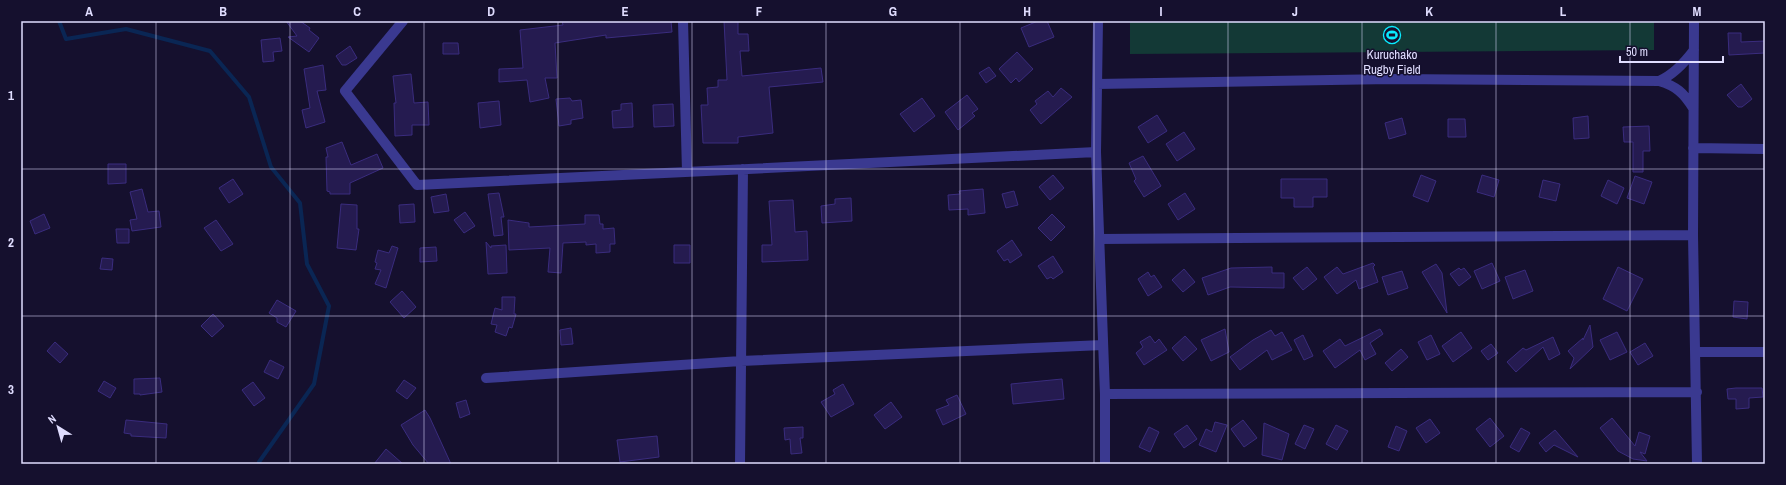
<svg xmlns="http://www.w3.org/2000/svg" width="1786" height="485" viewBox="0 0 1786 485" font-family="'Archivo Narrow',sans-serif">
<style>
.green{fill:#133936}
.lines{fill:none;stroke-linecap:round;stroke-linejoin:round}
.stream{stroke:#0a2654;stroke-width:4}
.building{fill:#251b50;stroke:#3a2c7e}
.minor{stroke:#3a3990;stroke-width:10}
.grid{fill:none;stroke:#e0ddff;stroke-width:1;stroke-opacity:0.55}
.labels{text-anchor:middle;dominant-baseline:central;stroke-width:3;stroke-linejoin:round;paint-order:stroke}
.poi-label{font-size:13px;fill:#e0ddff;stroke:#15102e}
.neatline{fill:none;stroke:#e0ddff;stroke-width:1.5}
.grid-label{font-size:13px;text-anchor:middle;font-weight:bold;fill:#e0ddff}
</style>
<rect width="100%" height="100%" fill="#15102e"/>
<path class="green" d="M1130 21H1654V50L1130 54Z"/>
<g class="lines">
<path class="stream" d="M59 21 66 39 126 29 210 51 249 97 271 167 300 203 307 264 329 306 314 384 259 462V464"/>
</g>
<path class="building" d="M286 21H300L310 28 309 30 319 38 309 52 288 37 297 36Z
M562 21H671L672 32 606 38V35L555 43 557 78H545L549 98 530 102 527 80 499 82V69L523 68 520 30 563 25Z
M724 21H738V34H748L749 51H740L742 76 821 68 823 82 769 87 773 133 738 137V143H703L701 105H708L707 88 718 87V80H727Z
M1038 21H1047L1054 37 1029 47 1021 28Z
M1728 33H1741V42L1765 41V53L1729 55Z
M280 38 282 51 273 52 274 61 263 62 261 40Z
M443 43H458L459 54H443Z
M350 46 357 58 346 65H342L336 56Z
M1017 52 1033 69 1019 82 1016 78 1011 83 999 69Z
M323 65 326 90 317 91 325 122 306 128 302 110 310 108 304 69Z
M989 67 996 76 986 83 979 73Z
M411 74 414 103 428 102 429 125H412V135L395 136 394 103H396L393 76Z
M1741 84 1752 99 1742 107H1738L1727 95Z
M1061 88 1072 97 1041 124 1030 110 1037 104 1035 101 1048 91 1053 97Z
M967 95 978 109 972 113 975 116 958 130 945 112Z
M570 98 572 101 581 100 583 118 571 120V124L559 126 556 99Z
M922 98 935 116 914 132 900 114Z
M499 101 501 125 480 128 478 103Z
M632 103 633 127 613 128 612 111 621 110V104Z
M673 104 674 126 654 127 653 105Z
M1157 115 1167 131 1148 143 1138 127Z
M1588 116 1589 138 1574 139 1573 118Z
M1402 118 1406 134 1389 139 1385 123Z
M1448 119H1465L1466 137H1448Z
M1649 126 1650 151H1643V172H1633V142H1624L1623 127Z
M1184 132 1195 149 1177 161 1166 144Z
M342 142 351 165 377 154 383 168 350 183V194H330V192L327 191 326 157H328L326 148Z
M1143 156 1161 186 1144 197 1134 181 1136 179 1129 163Z
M108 164H126V183L108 184Z
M1053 175 1064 188 1050 200 1039 187Z
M1421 175 1436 181 1428 202 1413 196Z
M1482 175 1499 180 1494 197 1477 192Z
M1635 176 1652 182 1644 204 1627 198Z
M233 179 243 194 229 203 219 188Z
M1281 179H1327V197H1313V207H1294V198H1281Z
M1543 180 1560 184 1556 201 1539 197Z
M1608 180 1624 188 1617 204 1601 196Z
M142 189 148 212 159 211 161 227 132 231 130 220 137 219 130 192Z
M983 189 985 213 968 215V209L949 210 948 195 960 194 959 191Z
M1014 191 1018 205 1006 208 1002 194Z
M499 193 504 217H501L503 235 494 236 488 194Z
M1185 193 1195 209 1178 220 1168 204Z
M446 194 449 211 434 213 431 197Z
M851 198 852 221 822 223 821 206 835 204V199Z
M793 200 795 232 807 231 808 260 762 262V245H772L769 201Z
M341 204 357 205V229H359L356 250 337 248Z
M414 204 415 222 400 223 399 205Z
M465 212 475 226 464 233 454 220Z
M44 214 50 228 35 234 30 221Z
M1052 214 1065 227 1051 241 1038 228Z
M585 215H599L600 224H603V229L614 228 615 244H610V252L596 253V244L586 245V242L563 243 561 273 548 272 550 248 509 250 508 220 529 223V227L585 224Z
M216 220 233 244 221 251 204 228Z
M116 229H129V243H117Z
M1012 240 1022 255 1010 263 1008 259 1004 261 997 251Z
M486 242 491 248V246L506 245 507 273 488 274Z
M674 245H690V263H674Z
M392 246 398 248 386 288 375 284 381 270 375 269 377 263 375 262 378 250 389 253Z
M436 247 437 261 420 262V248Z
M1053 256 1063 272 1053 279 1051 277 1047 279 1038 266Z
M102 258 113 259 112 270 100 269Z
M1373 263 1375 265 1373 267 1378 282 1359 289 1356 280 1337 294 1324 277 1337 267 1343 274Z
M1492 263 1500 281 1482 289 1474 271Z
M1436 264 1442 273 1447 313 1422 272Z
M1272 267V273H1284V288L1230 287 1208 295 1202 278 1231 268Z
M1307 267 1317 279 1303 290 1293 278Z
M1618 267 1643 279 1627 311 1603 299Z
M1459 268 1461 270 1464 268 1471 277 1459 286 1450 274Z
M1184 269 1195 282 1183 292 1172 280Z
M1525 270 1533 291 1513 299 1505 277Z
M1402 271 1408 288 1388 295 1382 277Z
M1148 272 1151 277 1154 275 1162 287 1148 296 1138 279Z
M402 291 416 307 404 318 390 302Z
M502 297H515L514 314H516L512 328 509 327 506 336 495 332 497 325 491 324 495 308 502 310Z
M277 300 296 311 286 327 277 322V318L269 313Z
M1734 301 1748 302 1747 319 1733 317Z
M213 314 224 326 212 337 201 326Z
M1590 325 1593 347 1570 369 1574 358 1568 351 1583 338V340Z
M571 328 573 344 561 345 560 330Z
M1225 329 1229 352 1211 361 1201 340Z
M1380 329 1383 334 1370 343 1376 354 1365 360 1360 350 1335 368 1323 351 1340 339 1345 346Z
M1271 330 1275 336 1282 332 1292 350 1272 360 1267 350 1240 370 1230 357 1253 340Z
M1461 332 1472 348 1453 362 1442 346Z
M1617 332 1627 352 1610 360 1600 340Z
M1303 335 1313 356 1304 360 1294 340Z
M1431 335 1440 354 1427 360 1418 342Z
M1150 336 1155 343 1159 339 1167 350 1144 365 1136 353 1143 347 1140 342Z
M1185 336 1197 349 1183 361 1172 348Z
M1553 337 1560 354 1549 360 1543 347 1516 372 1507 362 1523 348 1526 350Z
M55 342 68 354 60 363 47 351Z
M1645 343 1653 356 1638 365 1630 352Z
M1491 344 1498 353 1488 360 1481 351Z
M1401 349 1408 357 1392 371 1385 363Z
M270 360 284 367 278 379 264 372Z
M160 378 162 392 140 395V394H134V379Z
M1062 379 1064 399 1013 404 1011 384Z
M404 380 416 388 407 399 396 391Z
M104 381 116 388 110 398 98 391Z
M253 382 265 398 254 406 242 390Z
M843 384 854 404 831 417 821 402 835 394 833 390Z
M1736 388H1762L1763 397 1749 398V408L1736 409V399H1728L1727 389Z
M957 395 966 414 943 425 936 410 949 405 946 400Z
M466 400 470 414 460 418 456 403Z
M891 402 902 417 885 429 874 415Z
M425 410 430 418 451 464H429L413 445 401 425Z
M1490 418 1504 436 1490 447 1476 429Z
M1612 418 1635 446 1639 432 1650 436 1645 454 1640 452 1647 461 1633 459 1618 451 1600 428Z
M1430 419 1440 433 1426 443 1416 428Z
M126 420 167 424 166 438 131 436V434L124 433Z
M1243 420 1257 438 1244 447 1231 429Z
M1215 422 1227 425 1216 452 1199 445 1206 429 1212 432Z
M1264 423 1289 434 1282 460 1262 455Z
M1187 425 1197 439 1184 448 1174 434Z
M1304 425 1314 429 1305 449 1295 444Z
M1336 425 1348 431 1337 450 1326 444Z
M1396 426 1407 431 1399 451 1388 447Z
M803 427V438H800L802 453 791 454 790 439 785 440 784 428Z
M1149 427 1159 432 1150 452 1139 447Z
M1521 428 1530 433 1519 452 1510 447Z
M1555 430 1578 457 1554 445 1546 452 1539 443Z
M657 436 659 457 620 462 617 440Z
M386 449 403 464H374Z"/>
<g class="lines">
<path class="minor" d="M403 21 345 91 417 185 1096 152
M683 21 687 172
M1098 21 1096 152 1105 394V464
M1694 21 1693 235 1697 464
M1659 81C1676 86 1684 93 1693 108
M1097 84 1391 79 1659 81C1673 75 1685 62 1694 50
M1693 148 1765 149
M1100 239 1693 235
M1696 352H1765
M486 378 741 361 1103 345
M1105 394 1697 392
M740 464 743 169"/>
</g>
<path class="grid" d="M156 21V464M290 21V464M424 21V464M558 21V464M692 21V464M826 21V464M960 21V464M1094 21V464M1228 21V464M1362 21V464M1496 21V464M1630 21V464M21 169H1765M21 316H1765"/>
<defs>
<g id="stadium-ring" transform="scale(0.9)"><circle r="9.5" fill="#15102e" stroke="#09ebff" stroke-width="1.5"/><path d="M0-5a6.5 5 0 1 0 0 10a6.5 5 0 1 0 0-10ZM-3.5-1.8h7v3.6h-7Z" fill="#09ebff"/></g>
</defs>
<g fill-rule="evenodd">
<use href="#stadium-ring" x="1392" y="35"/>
</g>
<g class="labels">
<g class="poi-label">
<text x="1392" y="54">Kuruchako<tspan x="1392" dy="15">Rugby Field</tspan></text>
</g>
</g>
<rect width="1786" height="485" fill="none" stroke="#15102e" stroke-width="44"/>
<g transform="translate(58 427) rotate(323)" stroke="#15102e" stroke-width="3" paint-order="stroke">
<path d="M0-3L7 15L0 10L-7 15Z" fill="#e0ddff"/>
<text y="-6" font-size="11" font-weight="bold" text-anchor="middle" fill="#e0ddff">N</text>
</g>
<path d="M1620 56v6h103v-6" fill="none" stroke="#e0ddff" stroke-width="2"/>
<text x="1626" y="56" font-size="12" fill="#e0ddff" stroke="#15102e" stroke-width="3" paint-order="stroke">50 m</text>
<rect x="22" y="22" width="1742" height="441" class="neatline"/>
<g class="grid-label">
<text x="89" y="16">A</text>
<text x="223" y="16">B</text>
<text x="357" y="16">C</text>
<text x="491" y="16">D</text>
<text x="625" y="16">E</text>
<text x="759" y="16">F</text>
<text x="893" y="16">G</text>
<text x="1027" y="16">H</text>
<text x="1161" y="16">I</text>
<text x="1295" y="16">J</text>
<text x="1429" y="16">K</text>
<text x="1563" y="16">L</text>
<text x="1697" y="16">M</text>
<text x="11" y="100">1</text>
<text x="11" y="247">2</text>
<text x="11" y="394">3</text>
</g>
</svg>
